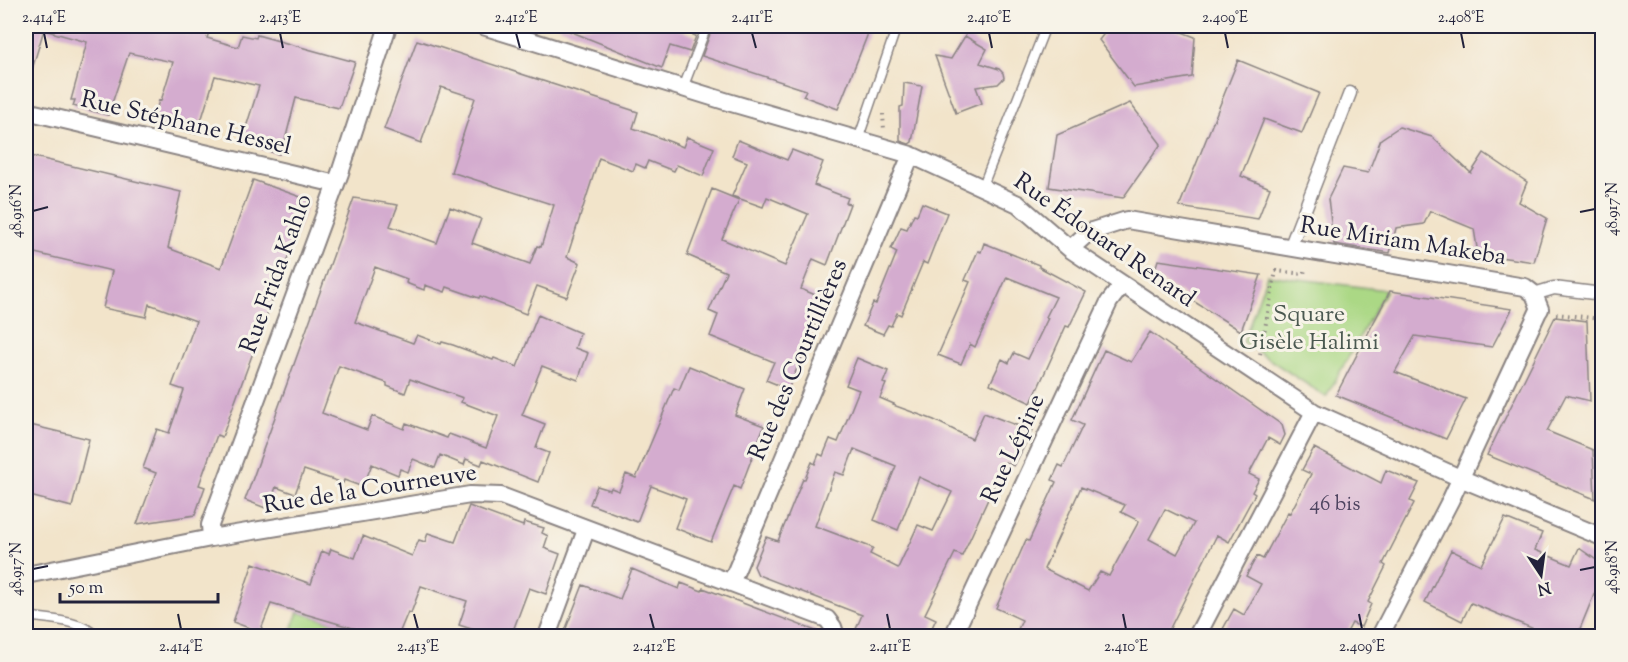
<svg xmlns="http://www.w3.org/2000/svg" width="1628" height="662" viewBox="0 0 1628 662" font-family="'Sorts Mill Goudy',serif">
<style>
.green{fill:#abd885;stroke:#667d60;stroke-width:1.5}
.building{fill:#d4accf;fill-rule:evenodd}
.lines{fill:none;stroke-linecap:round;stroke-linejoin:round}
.service-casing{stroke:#8a8382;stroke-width:11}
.pedestrian-casing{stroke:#8a8382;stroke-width:15}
.minor-casing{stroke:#8a8382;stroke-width:20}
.path{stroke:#8a8382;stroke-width:4;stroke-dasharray:1.5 4.5;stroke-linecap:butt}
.service{stroke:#fff;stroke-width:8}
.pedestrian{stroke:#fff;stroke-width:12}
.minor{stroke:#fff;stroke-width:16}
.ticks{fill:none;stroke:#22223b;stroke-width:2}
.labels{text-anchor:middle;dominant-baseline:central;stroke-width:6;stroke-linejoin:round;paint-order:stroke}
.number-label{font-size:21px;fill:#4e4460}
.street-label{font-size:24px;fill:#22223b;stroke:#f7f3e8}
.park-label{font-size:24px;fill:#4b5951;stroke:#f7f3e8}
.neatline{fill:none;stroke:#22223b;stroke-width:2}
.ticks-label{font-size:15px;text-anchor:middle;fill:#22223b}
</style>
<rect width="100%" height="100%" fill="#f7f3e8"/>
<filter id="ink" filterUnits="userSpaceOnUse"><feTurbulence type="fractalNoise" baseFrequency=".0167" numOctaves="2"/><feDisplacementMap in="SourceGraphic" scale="12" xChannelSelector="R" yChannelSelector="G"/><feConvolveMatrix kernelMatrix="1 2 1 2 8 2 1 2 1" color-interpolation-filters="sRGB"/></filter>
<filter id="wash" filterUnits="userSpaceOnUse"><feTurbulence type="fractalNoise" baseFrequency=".008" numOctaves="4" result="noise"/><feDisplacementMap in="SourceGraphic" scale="24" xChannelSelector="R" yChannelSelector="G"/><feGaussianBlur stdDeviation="1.35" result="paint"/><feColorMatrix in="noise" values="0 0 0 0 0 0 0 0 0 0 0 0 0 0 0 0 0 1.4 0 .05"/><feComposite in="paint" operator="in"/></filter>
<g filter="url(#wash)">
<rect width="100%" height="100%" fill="#f2e4ca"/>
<path class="green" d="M1267 275 1386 290 1326 397 1243 342Z
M298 612 380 636H289Z"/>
<g id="blocks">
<path class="building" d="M26 26H45L30 76H26Z
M48 26H157L188 35 191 26H211L207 38 238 47 242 35 256 38 257 35 355 62 339 108 296 98 284 144 281 143 279 154 260 149 262 141 243 137 259 86 215 76 197 134 155 124 156 119 154 118 159 100 161 101 173 62 129 53 108 115 73 106 75 100H71L87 42 47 31Z
M557 26H669L696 36 690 52 670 46 662 68Z
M713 26H871L838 109 803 96 806 90 702 56Z
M1110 26H1166L1195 37 1192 77 1134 87 1099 40Z
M965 36 987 49 980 63 999 69 1003 73 1004 78 998 84 976 87 982 103 956 113 935 56 951 59Z
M417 40 638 112 633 128 671 142 683 147 687 137 714 148 703 176 677 165 674 171 648 161 645 168 636 164 633 171 599 158 567 257 580 263 567 297 537 286 526 314 480 296 479 298 447 287 445 292 425 285 424 290 406 283 407 279 375 267 355 322 413 343 417 335 441 344 442 342 453 345 493 360 494 358 517 367 538 315 580 333 575 348 588 353 578 380 542 366 522 415 545 424 536 448 549 453 538 482 483 460 481 465 466 459 464 465 440 455 435 468 413 459 408 472 400 469 398 475 372 464 363 487 344 480 343 483 304 470 295 494 276 487 268 509 245 500 354 198 398 205 390 226 437 243 450 207 481 219 472 243 530 264 537 246 541 247 554 205 451 172 475 98 441 87 421 143 384 129ZM339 366 387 383V386L405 393 410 379 463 398 461 402 498 416 486 448 449 434 447 438 406 423 404 429 372 416 367 430 322 413Z
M1238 60 1319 93 1302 133 1264 119 1241 176 1270 188 1258 219 1179 207Z
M904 83 922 86 912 142 909 144 900 141V107L903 106Z
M1130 103 1161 144 1123 198 1049 187 1057 135Z
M1399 127 1432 137 1471 173 1484 153 1527 182 1519 202 1547 218 1534 262 1478 254 1474 229 1430 211 1424 224 1396 228 1390 253 1334 244 1328 199 1343 168 1368 173 1381 139Z
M738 140 787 160 792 150 823 162 814 185 848 198 846 203 850 204 827 265 813 259 801 289 825 299 810 337H811L788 389 766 380 774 362 710 336 718 315 709 311 726 272 687 255 712 189 739 200 722 239 785 266 808 214 767 197 763 207 732 196 747 162 732 156Z
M26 155 181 192 168 248 221 268 253 180 309 200 222 437 217 435 199 485 205 487 195 515 137 524 156 473 143 468 157 429 169 433 184 390 172 386 196 321 149 304 146 317 103 308 112 271 26 251Z
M922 203 947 213 927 264 923 262 901 315 897 313 891 326 888 325 883 334 863 326 873 303 876 304 897 252 891 249 901 227 907 229 914 214 917 215Z
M984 243 1039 265V267L1086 292 1069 327 1066 326 1031 403 990 384 1002 359 1009 363 1014 353 1028 359 1048 318 1046 317 1056 297 1007 277 975 347 970 344 961 364 938 355 970 282 965 280 978 251 981 252Z
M1158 260 1261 275 1241 331 1153 276Z
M1390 291 1512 309 1492 347 1415 336 1395 372 1466 399 1446 439 1336 395Z
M1555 317 1587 321 1590 401 1566 395 1547 431 1593 450 1595 499 1487 455Z
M1150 332 1282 425 1285 435 1280 445 1268 438 1249 474 1259 479 1252 492 1255 494 1229 542 1217 535 1166 636H1015L1022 620 996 608 1026 540 1029 541 1056 482 1052 480 1059 465 1063 467 1083 425 1072 420 1104 350 1131 362ZM1081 487 1125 505 1121 512 1139 521 1109 576 1100 572 1088 591 1044 569ZM1165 509 1194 523 1177 554 1149 539Z
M857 358 888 371 883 383 886 384 880 398 894 404 893 405 934 420 972 439 984 413 1032 431 1014 466 1005 462 962 556 955 553 948 567 925 614 936 619 928 636H909L885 626 881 636H853L862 615 758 575 754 566 766 537 778 541 803 479H805L812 462 815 464 819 454 823 456 830 439 838 442 859 390 846 385ZM854 449 896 466 874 520 898 530 919 477 952 492 933 531 918 525 898 568 870 554 873 548 815 526 835 472 844 475Z
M689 366 745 389 735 415 764 426 740 489 734 486 711 542 675 528 686 499 651 486 637 522 590 504 597 486 610 490 611 488 619 491 626 474 636 478 674 388 679 390Z
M26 424 89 439 72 507 26 495Z
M1314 448 1381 483 1386 470 1419 483 1410 501 1414 503 1383 564 1386 566 1368 602 1371 604 1361 627 1352 623 1345 636H1237L1223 629 1234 609 1244 615 1261 584 1246 576 1257 556 1263 559 1288 512 1290 513 1311 474 1302 470Z
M469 506 523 526 524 522 544 528 542 533 548 536 544 548 560 554 546 594 529 588 511 636H493L459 625 467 601 421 586 411 613 408 612 398 636H380L271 604 260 632 233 622 253 563 311 584 322 551 329 554 331 549 355 558 363 536 412 556 419 540 425 542 428 533 455 542Z
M1505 518 1542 533 1535 550 1571 565 1579 548 1602 564V575L1577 636H1551L1471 603 1462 621 1425 602 1451 550 1481 565Z
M632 569 679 589 681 583 702 591 703 588 824 634 825 636H753L737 631 735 636H563L583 585 620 599Z"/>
</g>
</g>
<g filter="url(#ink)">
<use href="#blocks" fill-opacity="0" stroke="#8a8382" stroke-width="1.5"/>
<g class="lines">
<g class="service-casing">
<path id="service" d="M683 88 707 26
M858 140 897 26
M982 188 1046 26
M26 616C45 619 83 620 96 636"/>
</g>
<g class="pedestrian-casing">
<path id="pedestrian" d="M1290 248 1350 93
M1534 294 1554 288 1602 294"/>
</g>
<g class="minor-casing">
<path id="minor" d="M483 26 728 102 911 155 1018 204 1070 249 1314 412 1460 478 1602 537
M26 111 336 184
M1070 249 1089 232 1127 220 1525 287 1534 294 1540 309 1538 312 1451 499 1380 636
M211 538 210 525 340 173 388 26
M26 575 211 538 470 495 501 496 827 619 833 627 836 636
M731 583 911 155
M547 636 586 530
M953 636 1109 302 1122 285
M1197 636 1314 412"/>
</g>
<path class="path" d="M883 114 884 130
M1556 314 1602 319
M1260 354 1276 271 1304 274 1305 269"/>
<use href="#service" class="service"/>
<use href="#pedestrian" class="pedestrian"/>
<use href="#minor" class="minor"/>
</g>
</g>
<path class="ticks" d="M44 33 47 48M280 33 283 48M516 33 520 48M752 33 756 48M989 33 992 48M1225 33 1228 48M1461 33 1464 48M33 211 48 207M1580 212 1595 209M33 569 48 566M1580 570 1595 567M178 614 181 629M414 614 418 629M650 614 654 629M887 614 890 629M1123 614 1126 629M1359 614 1362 629"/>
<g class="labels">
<g class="number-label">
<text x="1335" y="505">46 bis</text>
</g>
<g class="street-label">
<text transform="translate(186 124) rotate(13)">Rue Stéphane Hessel</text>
<text transform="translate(1104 241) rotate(35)">Rue Édouard Renard</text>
<text transform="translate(1403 242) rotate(9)">Rue Miriam Makeba</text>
<text transform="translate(277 274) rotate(-70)">Rue Frida Kahlo</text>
<text transform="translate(799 360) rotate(-67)">Rue des Courtillières</text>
<text transform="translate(1014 449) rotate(-65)">Rue Lépine</text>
<text transform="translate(370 490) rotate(-9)">Rue de la Courneuve</text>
</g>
<g class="park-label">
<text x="1309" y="315">Square<tspan x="1309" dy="28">Gisèle Halimi</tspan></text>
</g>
</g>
<rect width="1628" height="662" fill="none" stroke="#f7f3e8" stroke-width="66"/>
<g transform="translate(1541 575) rotate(167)" stroke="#f7f3e8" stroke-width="4.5" paint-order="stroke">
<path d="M0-4.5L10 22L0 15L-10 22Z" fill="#22223b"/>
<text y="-9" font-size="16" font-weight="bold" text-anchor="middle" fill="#22223b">N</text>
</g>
<path d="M60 593v9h158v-9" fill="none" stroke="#22223b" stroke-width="3"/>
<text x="69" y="593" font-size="18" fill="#22223b" stroke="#f7f3e8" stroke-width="4.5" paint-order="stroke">50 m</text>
<rect x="33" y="33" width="1562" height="596" class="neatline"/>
<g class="ticks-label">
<text x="44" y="22">2.414°E</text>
<text x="280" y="22">2.413°E</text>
<text x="516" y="22">2.412°E</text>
<text x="752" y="22">2.411°E</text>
<text x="989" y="22">2.410°E</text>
<text x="1225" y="22">2.409°E</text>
<text x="1461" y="22">2.408°E</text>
<text transform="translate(1612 209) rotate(-90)" y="5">48.917°N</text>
<text transform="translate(16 211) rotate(-90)" y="5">48.916°N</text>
<text transform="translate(1612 567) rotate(-90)" y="5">48.918°N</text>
<text transform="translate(16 569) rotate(-90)" y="5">48.917°N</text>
<text x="181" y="651">2.414°E</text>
<text x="418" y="651">2.413°E</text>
<text x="654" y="651">2.412°E</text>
<text x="890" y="651">2.411°E</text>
<text x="1126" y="651">2.410°E</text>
<text x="1362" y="651">2.409°E</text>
</g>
</svg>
